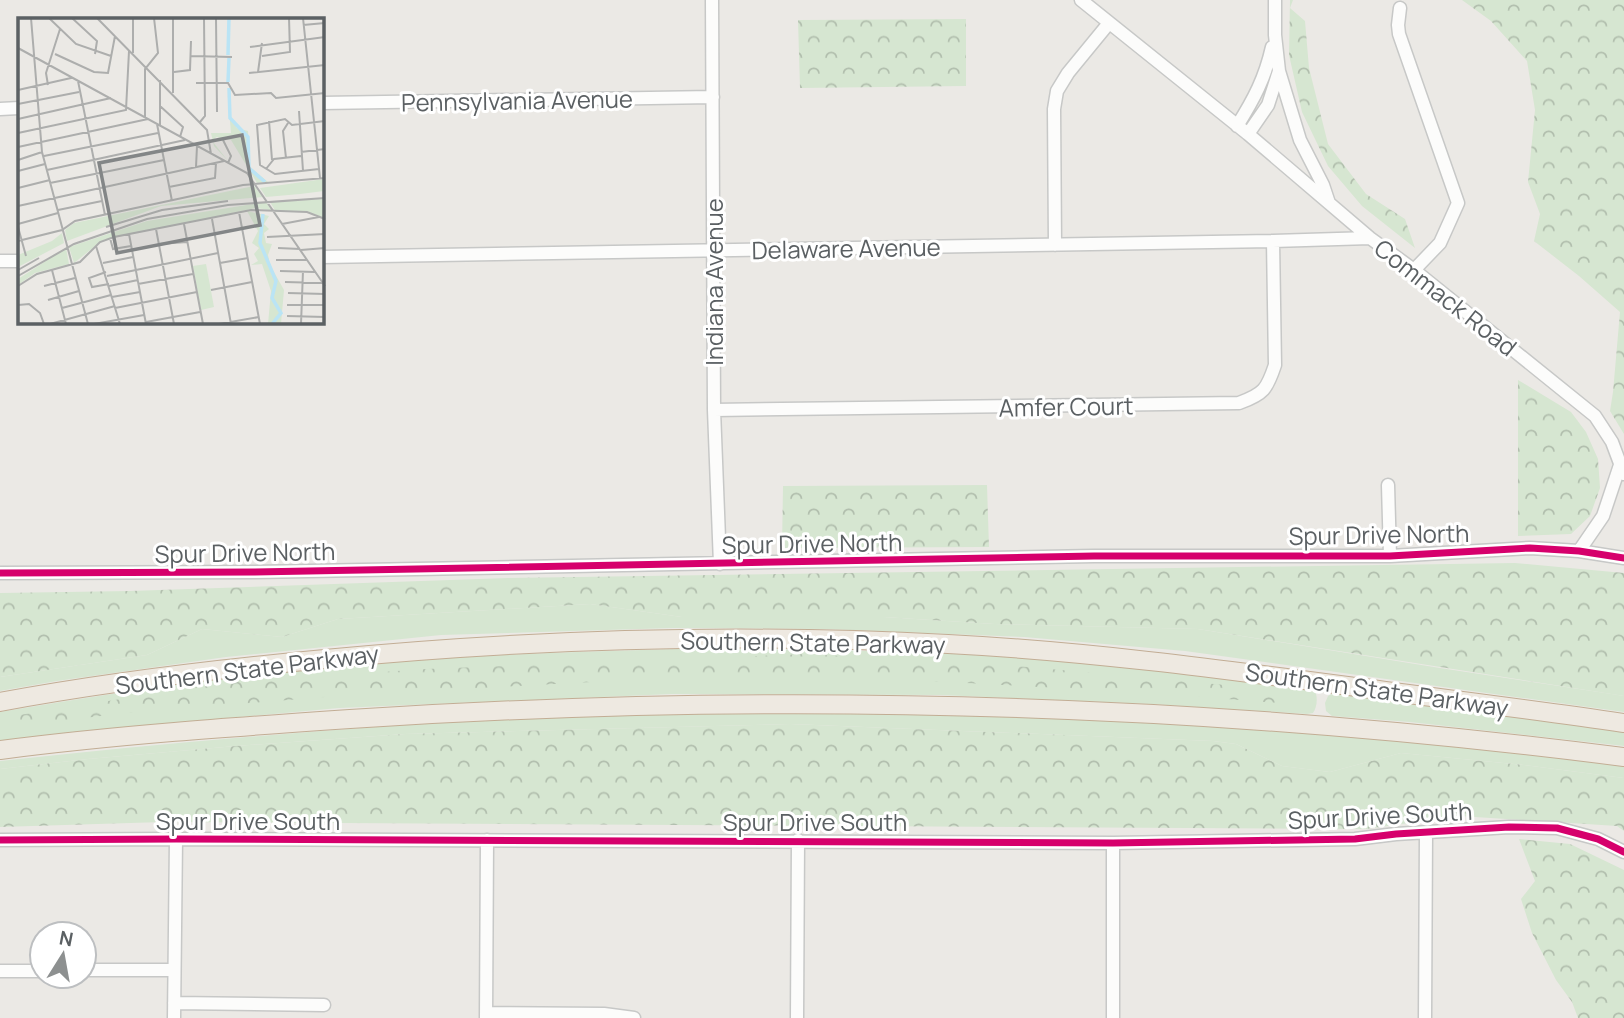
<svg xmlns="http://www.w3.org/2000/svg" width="1624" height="1018" viewBox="0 0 1624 1018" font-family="Manrope,sans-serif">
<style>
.green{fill:#d6e6d1}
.forest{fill:url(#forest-crowns)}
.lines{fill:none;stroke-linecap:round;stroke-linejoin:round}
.minor-casing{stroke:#c7c8c7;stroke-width:15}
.highway-casing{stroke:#c2ad94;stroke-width:20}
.minor{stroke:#fcfcfb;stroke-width:12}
.highway{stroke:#eee9e1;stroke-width:18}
.cycleway-casing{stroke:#fff;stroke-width:11}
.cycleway{stroke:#d6006c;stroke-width:7}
.labels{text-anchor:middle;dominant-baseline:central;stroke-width:6;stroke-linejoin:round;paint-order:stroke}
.street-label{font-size:24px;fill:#5b6063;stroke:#fff}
.inset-river{fill:none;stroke:#bae4f5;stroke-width:3.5}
.inset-road{fill:none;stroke:#adaead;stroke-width:2}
.view{fill:#838687;fill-opacity:0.15;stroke:#838687;stroke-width:3.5}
.inset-edge{fill:none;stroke:#5b6063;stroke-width:3.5}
</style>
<defs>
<pattern id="forest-crowns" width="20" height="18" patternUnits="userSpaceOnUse" patternTransform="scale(1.75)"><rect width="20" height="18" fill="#d6e6d1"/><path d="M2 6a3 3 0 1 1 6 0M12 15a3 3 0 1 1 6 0" fill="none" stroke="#b1bead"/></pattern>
</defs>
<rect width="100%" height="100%" fill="#ebe9e5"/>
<path class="green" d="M590 604 682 617H884L994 624 1198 629 1440 668 1612 694 1624 696V712L1185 651 1024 637 825 629 673 628 441 635 226 657 57 681 0 691V677L147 655 202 629 282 637 338 619Z
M675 649C791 649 907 650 1022 658 1118 664 1213 677 1308 689L1315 691C1318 698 1317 707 1313 713L1307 714 1152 704 939 695 672 694 339 708 106 729 0 741V712C113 693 227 675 342 665 453 656 564 652 675 649Z
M1335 692 1624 732V746L1410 722 1332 716 1326 711 1325 703 1328 696Z
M736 713C803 714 871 712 938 714 1167 720 1397 737 1624 766V778L1524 765 1401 753 1330 772 1282 766 1236 744 1213 741 791 724 405 734 236 746 88 759 0 769V761C174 742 349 727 524 718 595 715 666 715 736 713Z"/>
<path class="forest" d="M1290 0H1293L1290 8 1305 21 1309 68 1328 144 1366 194 1405 219 1415 248 1362 206 1328 166 1302 112 1289 55Z
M1462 0H1624V434L1610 411 1613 392 1620 312 1579 276 1534 241 1540 214 1528 182 1535 110 1527 61 1491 21Z
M966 19V86L800 88 798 20Z
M1518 380 1571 412 1586 432 1598 459 1600 488 1590 516 1571 534 1518 536Z
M987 485 989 547 782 548 783 486Z
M1515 563 1624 573V696L1198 629 994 624 884 617H682L590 604 338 619 282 637 202 629 147 655 0 677V593L130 591 508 578Z
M807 654 1028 667 1225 685 1288 696 1279 703 1151 693 854 677 647 679 337 696 126 713 0 728V718L223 683 426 669Z
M790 724 1213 741 1236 744 1282 766 1330 772 1401 753 1524 765 1624 778V831L1617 826 1459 816 1366 829 163 822 0 827V769L88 759 236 746 405 734Z
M1519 839 1570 844 1624 870V1018H1578L1572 1002 1556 980 1532 933 1521 899 1535 881Z"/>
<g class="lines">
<g class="minor-casing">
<path id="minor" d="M712 0 714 410 720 564
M1081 0 1248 134 1370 238 1414 270 1595 416 1612 442 1624 474
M1400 8 1398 25 1399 34 1458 203 1440 243 1414 270
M1279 71 1300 140 1323 185 1329 203
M322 103 713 97
M0 109 19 108
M1237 126C1254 99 1265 78 1272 47
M1248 134 1268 105 1279 71 1275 35V0
M1055 245 1054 109 1057 91 1068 73 1109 23
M322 257 1273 241 1370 238
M0 261H19
M714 410 1239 403C1264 394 1267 389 1275 365L1273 241
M1388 485 1390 556
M1579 551 1603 516 1620 465
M0 573 255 572 1094 556H1390L1530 548 1579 551 1624 558
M0 840 176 839 1113 843 1355 839 1396 834 1509 827 1557 828 1598 839 1624 852
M84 970H174
M0 971H42
M174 1003 324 1005
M486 1013 604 1014 634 1018
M174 1018 176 839
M486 1018 487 840
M797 1018 798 840
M1113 1018V843
M1425 1018 1426 833"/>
</g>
<g class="highway-casing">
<path id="highway" d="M0 702C107 682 216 669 325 659 532 639 740 633 948 644 1085 651 1220 669 1356 687 1445 699 1535 710 1624 723
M0 750C116 735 233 727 350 719 774 691 1203 703 1624 757"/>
</g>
<use href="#minor" class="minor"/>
<use href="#highway" class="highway"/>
<g class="cycleway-casing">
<path id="cycleway" d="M0 573 255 572 1094 556H1390L1530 548 1579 551 1624 558
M0 840 176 839 1113 843 1355 839 1396 834 1509 827 1557 828 1598 839 1624 852"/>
</g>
<use href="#cycleway" class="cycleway"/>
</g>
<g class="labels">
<g class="street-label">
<text transform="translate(517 100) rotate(-1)">Pennsylvania Avenue</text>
<text transform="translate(846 248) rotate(-1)">Delaware Avenue</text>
<text transform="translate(713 282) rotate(-90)">Indiana Avenue</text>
<text transform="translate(1446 297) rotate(38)">Commack Road</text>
<text transform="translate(1066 406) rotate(-1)">Amfer Court</text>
<text transform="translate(1379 534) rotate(-1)">Spur Drive North</text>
<text transform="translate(812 543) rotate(-1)">Spur Drive North</text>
<text transform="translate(245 552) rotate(-1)">Spur Drive North</text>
<text transform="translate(813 642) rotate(1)">Southern State Parkway</text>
<text transform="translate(247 669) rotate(-7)">Southern State Parkway</text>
<text transform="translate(1377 689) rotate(8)">Southern State Parkway</text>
<text transform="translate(1380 815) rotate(-3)">Spur Drive South</text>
<text x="248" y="820">Spur Drive South</text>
<text x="815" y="821">Spur Drive South</text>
</g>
</g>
<g transform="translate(18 18)">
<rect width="306" height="306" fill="#ebe9e5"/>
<path d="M209 66 211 95 219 110 230 113 232 149 250 164 239 165 213 122 198 119 195 124 210 143 196 128 193 115H213ZM306 161V173L282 176 248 179 242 170ZM236 168 245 179 143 188 49 223 47 212 56 205ZM306 181V200L289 193 258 194 252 184ZM248 184 253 192 238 190 85 222 56 245 51 229 129 203ZM229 193 251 198 246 206 251 211 246 215 248 225 254 226 250 237 252 247 266 272 263 306H250L253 273 244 246 233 247 240 243 236 236 241 230 234 225 240 213ZM44 215 46 225 0 249V237L34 223ZM48 230 51 246 17 255 0 267V261Z" fill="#d6e6d1"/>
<path d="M188 246 196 289 183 292 175 248Z" fill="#d6e6d1"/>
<path class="inset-river" d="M210 37 211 0M210 64 211 40M211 70 212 100 230 119 231 150 247 164M245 196 242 225 258 263 254 280 263 295 254 306"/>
<path class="inset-road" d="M13 0 24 134 70 306M31 0 58 26 93 38M54 0 79 23 77 36M79 0 189 112 193 136M155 0V75M198 0 199 94M285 0 302 160M285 7 307 5M232 29 307 19M0 30 229 155 307 268M115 35V0M37 36 76 54 90 55 97 18M173 38 214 39M244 38 272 34 271 0M156 54 172 52 173 23M240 54 244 25M231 55 307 47M60 63 87 197M178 65H210L217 77 253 75 258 80 307 75M30 67 28 55 42 11M0 72 53 60M0 86 61 74M142 88 165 109 162 119M281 93 285 153M127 99V51L140 35 136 0M0 101 93 80M251 103 254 142M182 104 187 98 186 0M139 106 154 183M142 108V62M0 115 108 92 111 33M205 122 213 138 210 145M0 129 130 101M283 134 307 131M26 138 140 115M268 140 265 113 270 105M0 142 24 134M178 149 179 128M248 151 256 141 283 138M301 151 257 156 242 147 239 107 267 101 274 107 307 103M29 152 167 122M0 153 27 146M32 165 146 142M151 169 197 160 198 145M0 170 32 162M0 188 206 143M40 192 84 183M221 194 242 306M194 201 213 306M0 206 40 195M166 206 185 306M264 206 301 199M0 209 8 238M88 209 144 192 210 183M138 211 156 306M111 216 128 306M249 219 307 216M92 220 95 231 113 228M0 223 44 212 57 203 225 167 307 160M141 226 169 224M78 228 102 306M260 230 282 231M283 232 307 230M258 242H289M85 245 115 239M202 245 230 240M0 252 21 240M34 252 48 306M262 253 297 254M88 254 71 260 74 269 91 266M0 258 56 226 129 201 210 187 307 180M89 258 200 235M267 264 304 265M120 266 175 256M0 268 19 256 62 244 82 224 96 219 233 192 289 194 307 201M26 268 57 260M91 268 120 262M193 272 234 264M270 275 307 276M94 279 122 274M30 282 61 273M0 287 11 286 22 295 26 306M269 287H307M44 290 93 277M97 290 179 274M269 298 307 299M128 304 182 294M32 306 97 288M76 306 126 297M201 306 241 299M283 306 285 253"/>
<path class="view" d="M224 117 242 207 99 235 81 145Z"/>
<rect width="306" height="306" class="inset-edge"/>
</g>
<g transform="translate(63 955) rotate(11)"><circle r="33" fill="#ffffff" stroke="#bdbfc1" stroke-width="2"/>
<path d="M0-5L12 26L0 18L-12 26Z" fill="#8d9090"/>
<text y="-10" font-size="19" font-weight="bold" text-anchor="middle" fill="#5b6063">N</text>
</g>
</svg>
